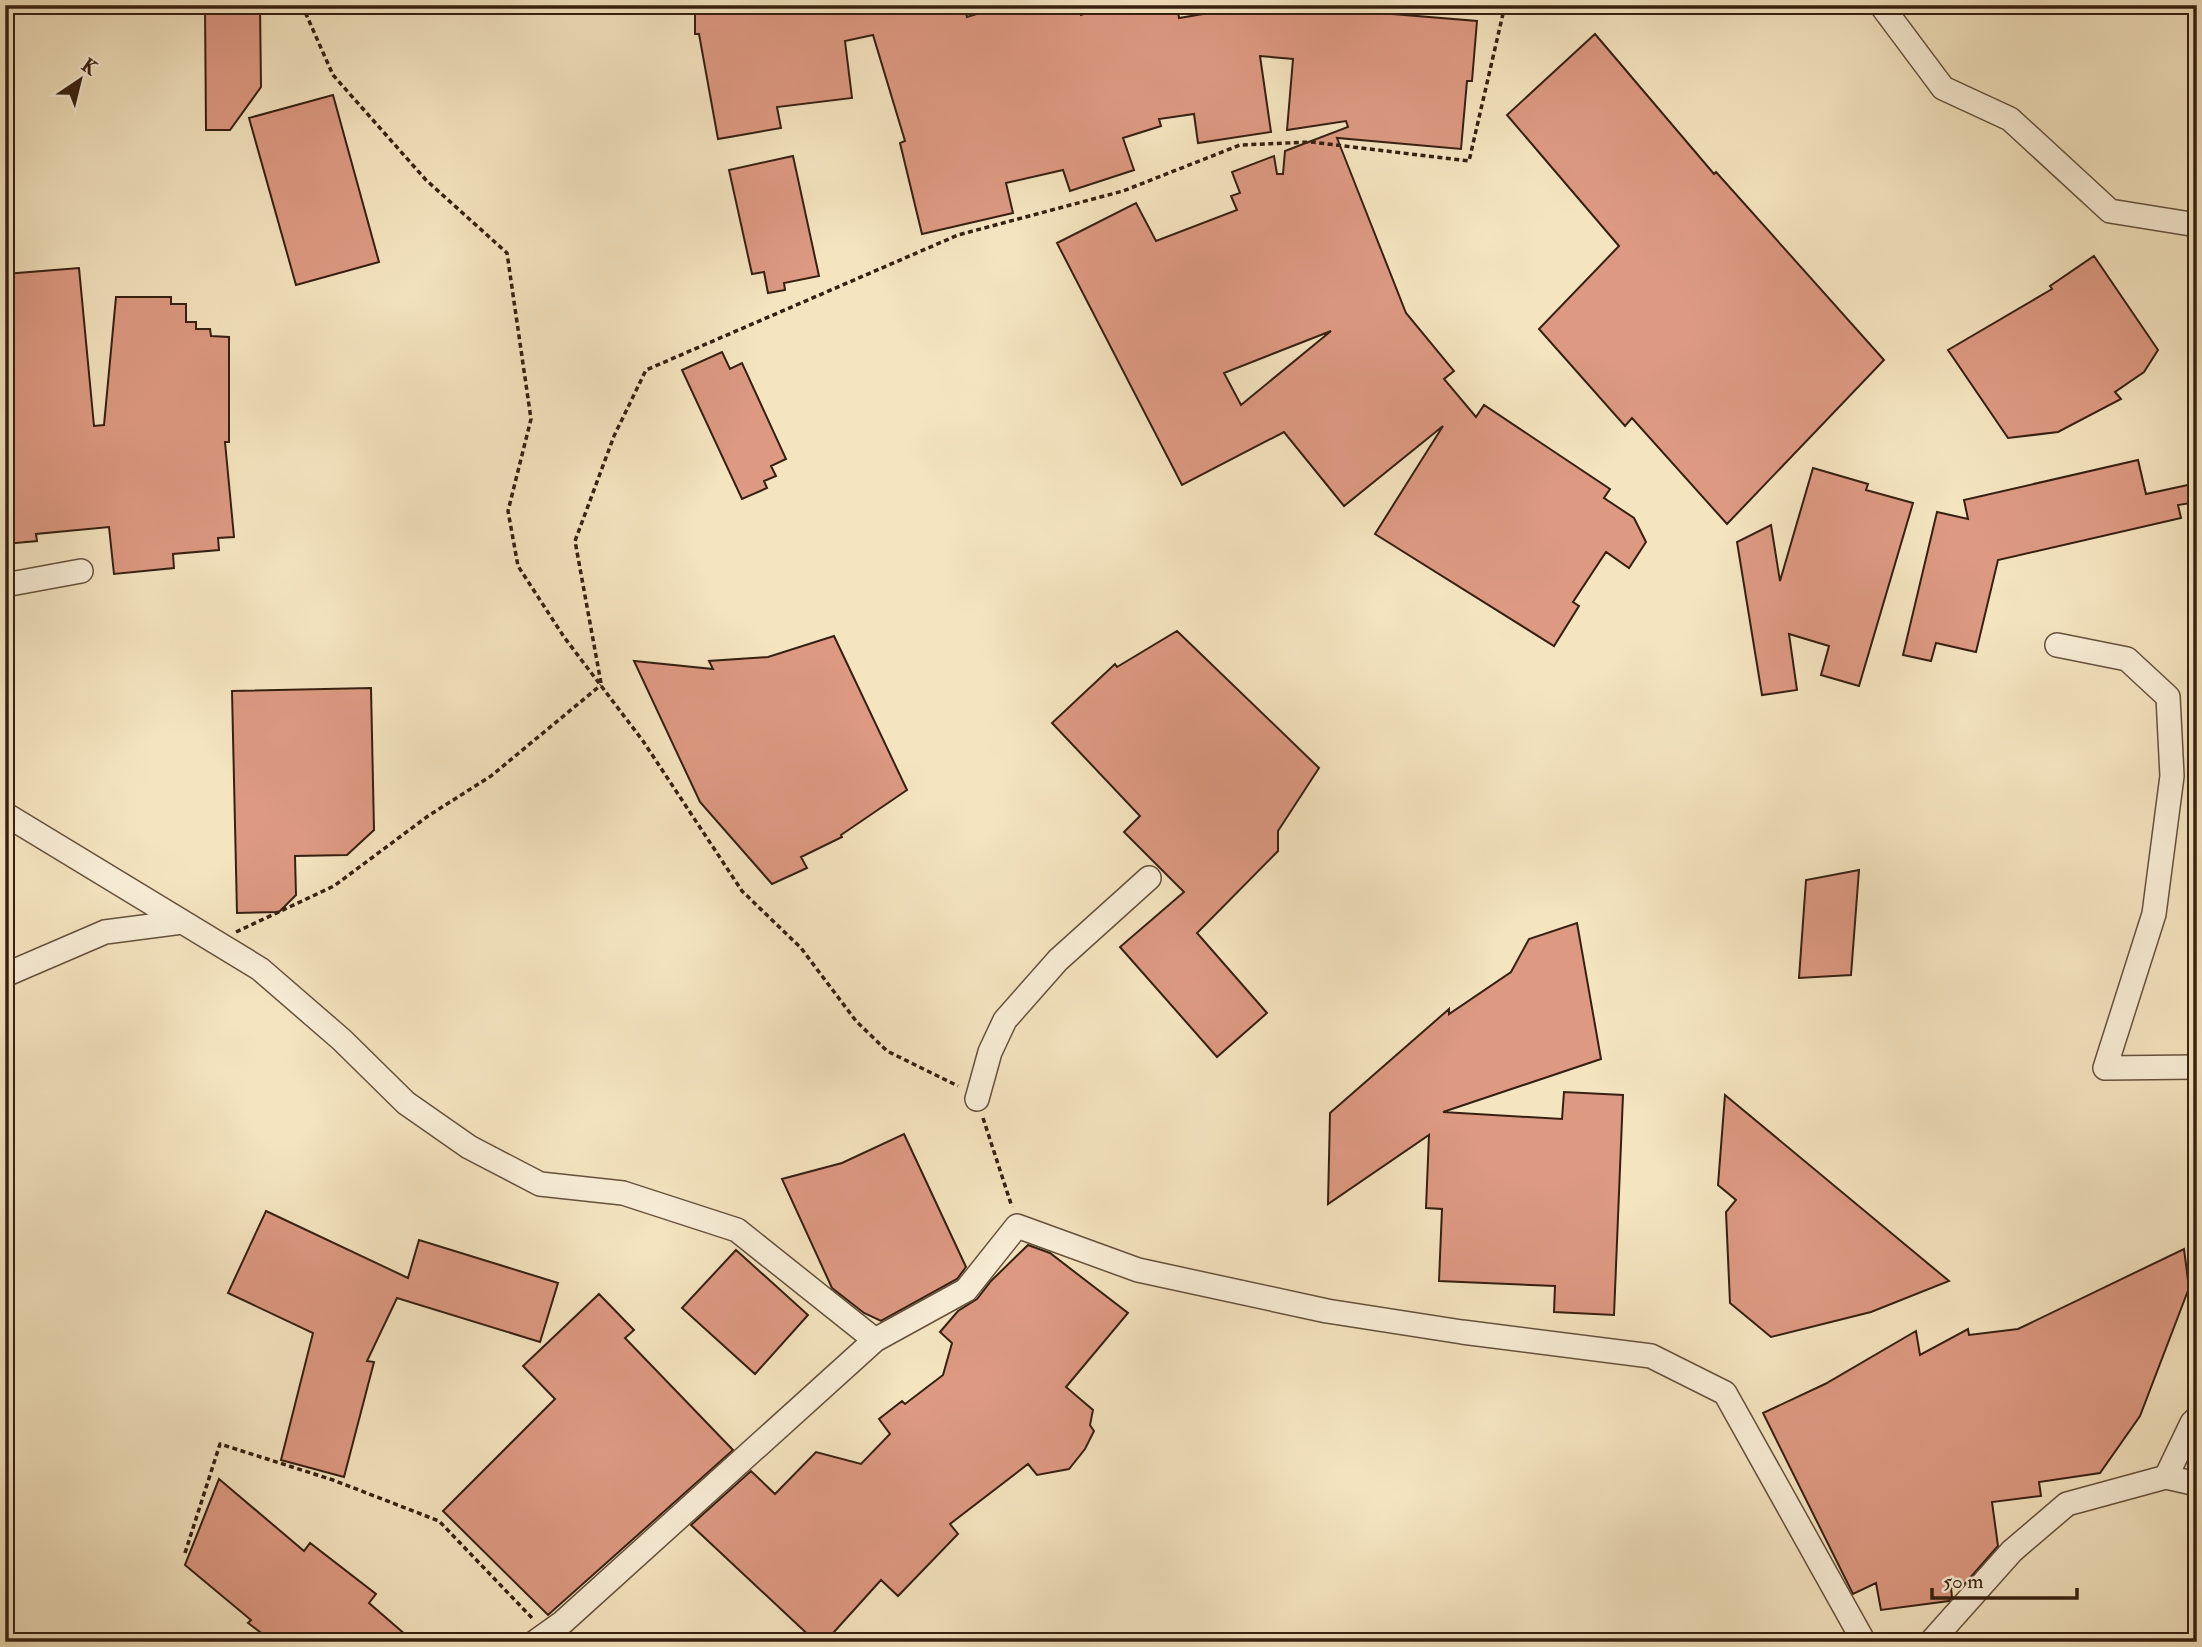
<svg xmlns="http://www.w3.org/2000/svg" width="2202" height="1647" viewBox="0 0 2202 1647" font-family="'IM FELL Double Pica',serif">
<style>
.building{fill:#dd9982;stroke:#362010;stroke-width:2;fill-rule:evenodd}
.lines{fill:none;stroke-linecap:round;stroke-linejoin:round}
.minor-casing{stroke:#66513c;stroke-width:26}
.path{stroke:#362010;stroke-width:3.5;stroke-dasharray:5 3.5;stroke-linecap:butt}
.minor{stroke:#f8edd6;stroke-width:23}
</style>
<rect width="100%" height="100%" fill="#f4e4c0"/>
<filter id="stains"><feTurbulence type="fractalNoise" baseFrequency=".00286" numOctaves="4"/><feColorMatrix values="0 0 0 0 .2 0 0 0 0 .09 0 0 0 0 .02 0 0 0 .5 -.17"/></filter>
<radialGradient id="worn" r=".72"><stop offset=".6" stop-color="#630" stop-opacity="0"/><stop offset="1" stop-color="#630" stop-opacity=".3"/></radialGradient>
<path class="building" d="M205 5H260L261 87 230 130H206Z
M695 5H964L967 17 1006 5H1079L1081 15 1110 5H1177L1179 18 1257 5H1320V8L1477 21 1472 81H1467L1461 149 1337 138 1406 313 1454 371 1444 379 1476 417 1484 405 1610 489 1604 498 1634 518 1646 542 1629 568 1606 552 1573 602 1579 606 1554 646 1375 534 1443 426 1344 506 1284 432 1182 485 1057 243 1136 203 1156 241 1237 210 1231 196 1240 193 1232 172 1274 156 1277 174H1283L1285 151 1348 127 1346 121 1287 130 1293 59 1260 56 1271 132 1198 143 1194 114 1159 119 1161 126 1123 138 1134 170 1070 191 1063 170 1006 183 1013 213 922 234 900 143 905 141 873 35 845 41 852 98 777 107 781 128 718 139 699 34H695ZM1331 331 1241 405 1224 373Z
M1595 34 1714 174 1716 172 1884 360 1727 524 1632 418 1625 426 1539 329 1619 246 1507 115Z
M333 95 379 262 296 285 249 118Z
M793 156 819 276 784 283 785 290 768 293 764 272 752 274 729 170Z
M2094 256 2158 350 2144 372 2115 392 2121 399 2058 432 2008 438 1948 350 2052 289 2050 286Z
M79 268 94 426 104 425 116 297H171V304H186V322H196V329H210L211 336 229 337V442H225L234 537 218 538 219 550 173 554 174 568 114 574 109 527 36 534 37 541 5 544V274Z
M722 352 730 369 742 363 786 459 771 466 776 476 764 481 767 488 742 499 682 370Z
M2138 460 2146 494 2197 483V502L2178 505 2181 518 1998 560 1976 652 1936 643 1931 661 1903 655 1937 512 1968 519 1964 500Z
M1813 468 1868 484 1866 490 1913 503 1859 686 1821 675 1829 646 1789 634 1797 690 1762 695 1737 542 1771 525 1780 581Z
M1177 631 1319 768 1278 831V851L1197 933 1267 1013 1217 1057 1120 947 1184 892 1124 832 1140 816 1052 723 1115 664 1117 667Z
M834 636 907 790 841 835 842 837 801 857 807 868 772 884 700 802 634 661 713 669 709 661 768 657Z
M371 688 374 830 347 855 295 856 296 895 279 912 237 913 232 691Z
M1859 870 1851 975 1799 978 1806 880Z
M1577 923 1601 1059 1443 1112 1562 1119 1564 1092 1623 1095 1614 1315 1554 1312 1555 1286 1439 1281 1442 1209 1426 1208 1429 1135 1328 1204 1330 1113 1449 1009V1014L1511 972 1529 939Z
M1725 1095 1949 1281 1871 1312 1771 1337 1730 1303 1726 1212 1736 1200 1718 1185Z
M904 1134 966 1267 957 1279 881 1321 864 1313 832 1288 782 1179 842 1163Z
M266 1211 408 1278 419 1240 558 1283 540 1342 397 1298 367 1361 374 1362 344 1477 281 1460 313 1333 228 1293Z
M1028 1245 1050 1253 1128 1313 1066 1387 1093 1410 1090 1425 1094 1431 1085 1449 1069 1469 1037 1475 1028 1464 950 1524 958 1534 898 1596 881 1580 825 1642H816L691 1525 751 1471 775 1494 816 1452 861 1464 890 1434 879 1419 902 1401 905 1404 943 1375 952 1343 940 1332 958 1311 977 1299 991 1281Z
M2184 1249 2189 1288 2140 1416 2100 1473 2039 1482 2041 1496 1992 1502 1998 1546 1962 1587 1951 1588 1952 1597 1949 1601 1881 1610 1876 1583 1853 1594 1763 1413 1825 1384 1916 1331 1920 1355 1968 1329 1969 1335 2018 1329Z
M736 1250 808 1315 755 1374 682 1308Z
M599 1294 634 1330 625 1338 733 1450 548 1615 443 1511 555 1399 523 1366Z
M219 1479 304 1551 310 1543 376 1594 369 1603 414 1642H273L248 1623 251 1620 185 1565Z"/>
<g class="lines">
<g class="minor-casing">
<path id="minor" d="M1881 5 1943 88 2010 119 2110 211 2197 225
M5 585 81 571
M2057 645 2127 659 2168 697 2172 776 2154 914 2105 1068 2197 1067
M5 814 260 969 342 1040 406 1103 469 1147 540 1184 623 1193 737 1230 875 1340 966 1290 1017 1226 1138 1270 1327 1311 1462 1332 1651 1356 1725 1393 1864 1642
M5 975 105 932 182 922
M977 1099 990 1052 1005 1020 1058 960 1149 878
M2166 1477 2192 1423 2197 1418
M535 1642 563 1622 875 1340
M1931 1642 2012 1551 2067 1504 2166 1477 2197 1484"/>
</g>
<path class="path" d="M302 5 333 75 426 180 507 253 531 419 508 511 518 566 564 637 643 741 742 891 801 948 856 1021 887 1051 958 1086
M601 683 575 541 614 436 646 370 958 235 1123 191 1240 145 1311 142 1469 161 1505 5
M236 932 334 886 428 816 491 776 601 685
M983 1118 1012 1207
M185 1553 220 1444 333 1480 439 1521 533 1619"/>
<use href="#minor" class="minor"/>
</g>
<rect width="2202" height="1647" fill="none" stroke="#f4e4c0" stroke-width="28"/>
<rect x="7" y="7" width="2188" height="1633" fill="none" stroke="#362010" stroke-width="3.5"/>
<rect x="14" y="14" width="2174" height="1619" fill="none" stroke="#362010" stroke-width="2"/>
<g transform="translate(80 80) rotate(35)" stroke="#f8edd6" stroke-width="5" paint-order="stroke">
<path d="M0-5L12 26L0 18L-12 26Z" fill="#362010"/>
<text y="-10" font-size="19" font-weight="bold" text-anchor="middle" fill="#362010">K</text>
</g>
<path d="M1932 1588v10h145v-10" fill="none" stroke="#362010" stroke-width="3.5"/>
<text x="1943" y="1588" font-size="21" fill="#362010" stroke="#f8edd6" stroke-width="5" paint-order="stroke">50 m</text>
<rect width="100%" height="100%" filter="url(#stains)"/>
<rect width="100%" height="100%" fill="url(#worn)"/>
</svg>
